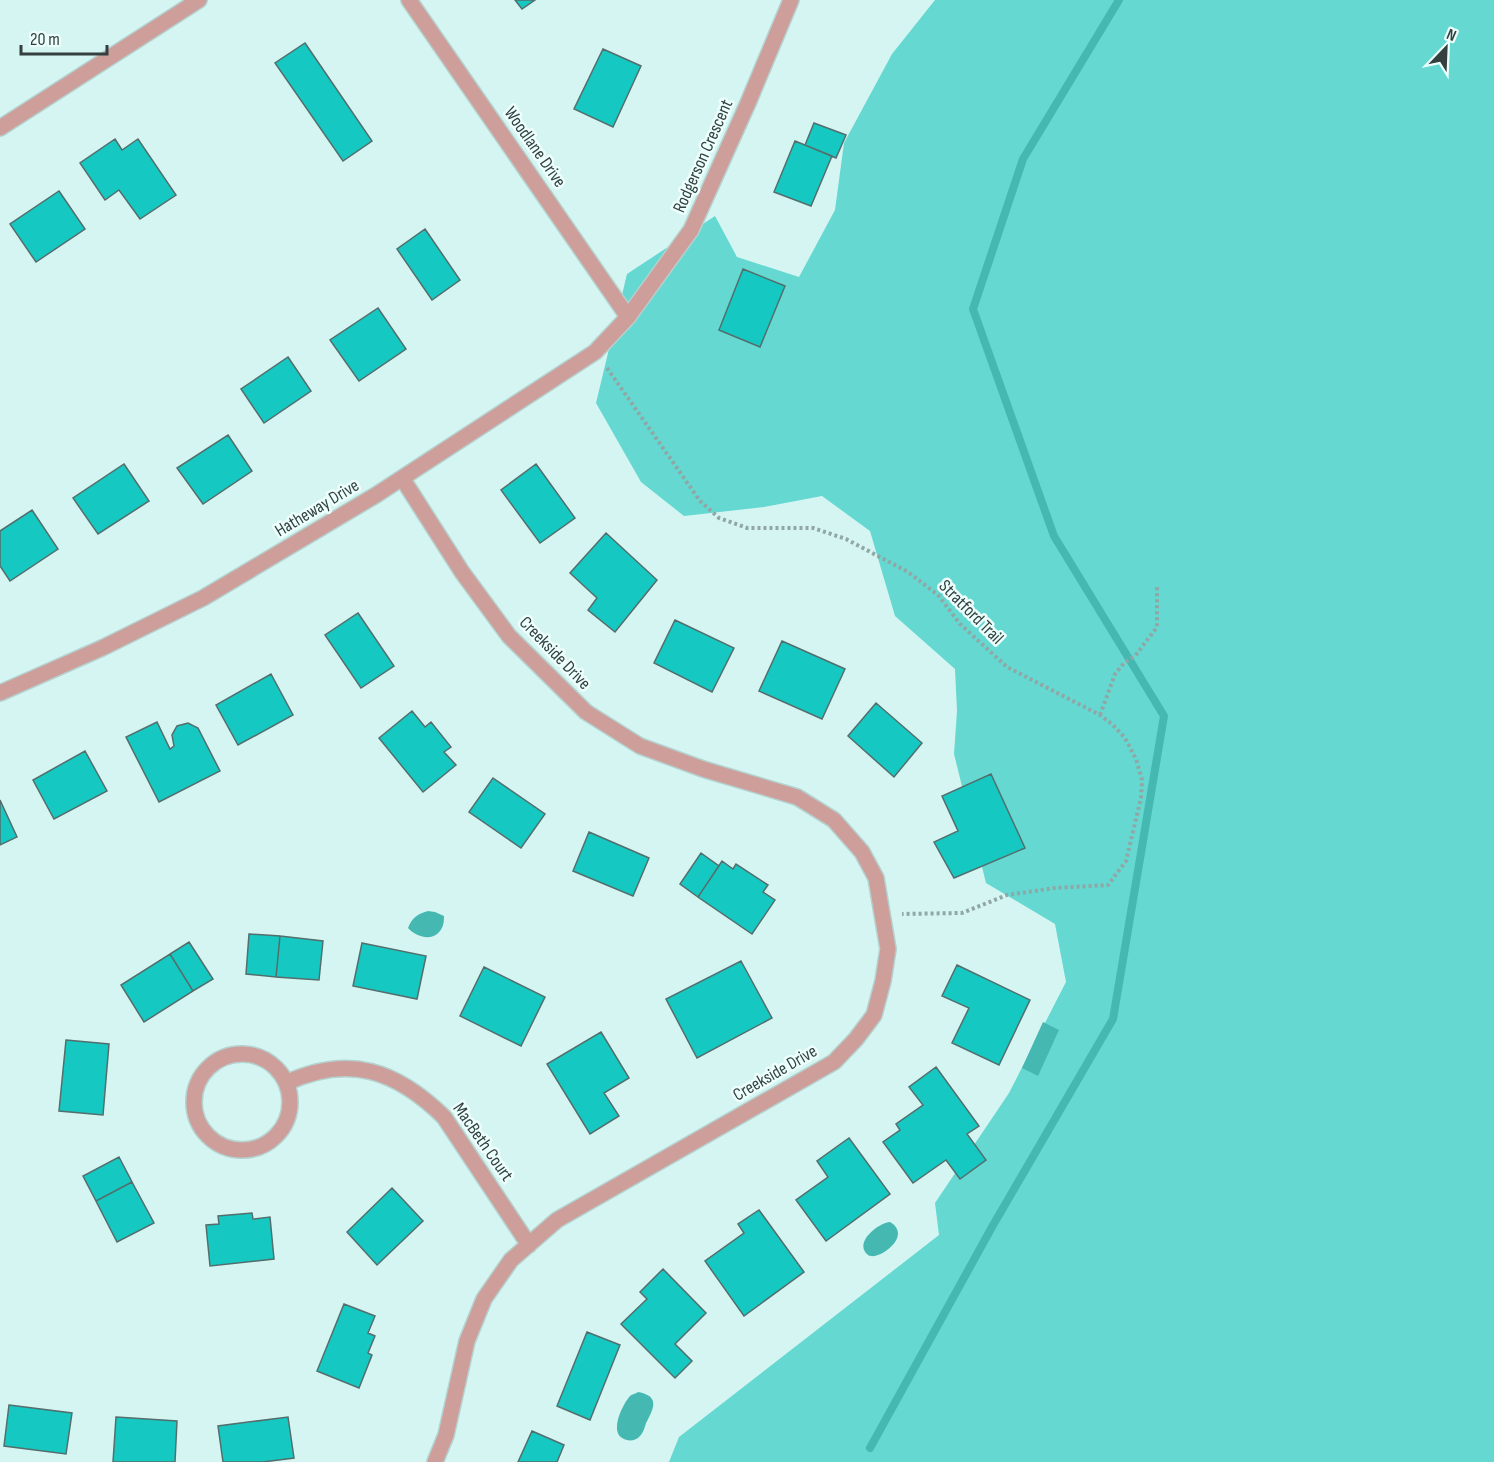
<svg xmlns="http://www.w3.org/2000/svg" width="1494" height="1462" viewBox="0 0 1494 1462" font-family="'Sofia Sans Condensed',sans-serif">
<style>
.green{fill:#64d8d1}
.water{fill:#46b8b2}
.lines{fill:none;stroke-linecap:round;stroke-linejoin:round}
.stream{stroke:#46b8b2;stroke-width:8}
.building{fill:#15c9c2;stroke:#536e6c;stroke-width:1.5}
.minor-casing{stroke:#b5d1ce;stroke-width:18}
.path{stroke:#90a7a5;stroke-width:4;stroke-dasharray:3 3;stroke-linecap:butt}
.minor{stroke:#ce9e9b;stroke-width:15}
.labels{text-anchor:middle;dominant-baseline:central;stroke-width:5;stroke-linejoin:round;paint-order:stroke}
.street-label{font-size:18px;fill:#33403f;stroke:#ecfffd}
</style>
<rect width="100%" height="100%" fill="#d5f5f2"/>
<path class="green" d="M935 0H1494V1462H669L679 1437 939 1235 935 1203 1009 1093 1066 982 1055 924 986 883 954 754 957 711 955 669 895 616 870 531 822 496 764 507 684 516 641 482 596 403 627 274 715 216 737 257 799 277 835 210 844 143 892 54Z"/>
<path class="water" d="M428 911 435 912 444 916C445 940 422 943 408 928 412 918 417 914 428 911Z
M1043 1022 1059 1030 1038 1076 1022 1068Z
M890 1222C914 1236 877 1262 868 1255 853 1243 878 1223 890 1222Z
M638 1392C660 1396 654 1408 646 1423 645 1427 643 1433 640 1436 636 1441 628 1442 622 1438 610 1431 622 1405 630 1396 631 1395 637 1393 638 1392Z"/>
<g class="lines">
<path class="stream" d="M870 1448 992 1227 1113 1019 1164 716 1054 536 973 309 1023 159 1119 0"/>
</g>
<path class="building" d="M515 0H535L522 9Z
M305 43 372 141 343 161 275 63Z
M603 49 641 66 613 127 574 109Z
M814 123 846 135 836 158 805 145Z
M115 139 122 150 138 139 176 195 140 219 119 190 105 200 80 163Z
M795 141 832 156 811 206 774 192Z
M59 191 85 229 36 262 10 224Z
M425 229 460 280 432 300 397 249Z
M743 269 785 286 760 347 719 330Z
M378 308 406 349 359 381 330 340Z
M288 357 311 391 264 423 241 389Z
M228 435 252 471 203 504 177 468Z
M124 464 149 501 98 534 73 498Z
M536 464 575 518 540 543 501 490Z
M32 510 58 549 10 581 0 566V531Z
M606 533 657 580 615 632 588 610 597 598 570 573Z
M358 613 394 666 361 688 325 635Z
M675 620 734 648 712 692 654 663Z
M782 641 845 669 822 719 759 691Z
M271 674 293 715 238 745 216 705Z
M876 703 922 743 894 777 848 736Z
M412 711 425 727 431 722 451 747 444 752 456 765 423 792 379 738Z
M157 722 170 749 174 746 172 735 177 726 188 723 198 728 220 771 159 802 126 737Z
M85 751 107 791 54 819 33 780Z
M991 774 1025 848 954 878 934 842 958 831 942 796Z
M493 778 545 814 521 848 469 812Z
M0 800 17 837 0 845Z
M589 832 649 858 633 896 573 871Z
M701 853 719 866 698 897 680 884Z
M722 861 733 869 736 864 768 885 763 892 775 900 752 934 698 897Z
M249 934 280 936 276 977 246 974Z
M280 936 323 941 319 980 276 977Z
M189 942 213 979 193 991 170 954Z
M362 943 426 956 417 999 353 986Z
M170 954 193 991 144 1022 121 985Z
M741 961 772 1018 697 1058 666 999Z
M957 965 1030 1000 999 1065 952 1043 969 1008 942 996Z
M484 967 545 997 521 1046 460 1016Z
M601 1032 629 1078 604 1093 619 1116 590 1134 547 1064Z
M66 1040 109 1044 103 1115 59 1111Z
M936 1067 979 1126 967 1134 986 1160 960 1179 946 1160 913 1183 883 1142 900 1130 896 1124 923 1105 909 1087Z
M849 1138 890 1194 826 1241 796 1200 828 1177 817 1161Z
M119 1157 132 1182 96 1201 83 1176Z
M132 1182 154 1223 117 1242 96 1201Z
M392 1188 423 1221 377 1265 347 1232Z
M759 1210 804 1272 744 1316 705 1261 744 1233 738 1224Z
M252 1213 253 1219 270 1217 274 1259 210 1266 206 1225 219 1224 218 1216Z
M663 1269 706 1313 675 1344 692 1361 675 1378 621 1324 647 1299 640 1292Z
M344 1304 375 1316 368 1333 375 1336 368 1353 372 1355 359 1388 317 1371Z
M587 1332 620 1345 590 1420 557 1406Z
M9 1405 72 1413 66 1454 4 1446Z
M116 1417 177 1421 175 1462H113Z
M288 1417 294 1458 263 1462H223L218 1426Z
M532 1431 564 1445 557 1462H518Z"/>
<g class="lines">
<g class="minor-casing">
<path id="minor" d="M409 0 628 317
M0 128 199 0
M402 478 462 572 509 636 586 712 640 746 703 769 797 797 834 820 862 852 876 878 888 949 883 981 874 1015 856 1039 834 1062 557 1220 511 1260 484 1299 467 1341 446 1435 435 1462
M0 693 102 648 203 598 376 495 595 352 628 317 691 230 748 103 791 0
M194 1102a48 48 0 1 1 96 0a48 48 0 1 1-96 0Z
M286 1083C349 1054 396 1070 444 1117L529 1245"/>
</g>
<path class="path" d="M607 368 700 501 719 518 747 528H813L846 539 908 572 938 595 960 624 1007 667 1100 715 1113 725 1125 738 1136 759 1142 780 1141 798 1126 861 1108 885 1055 888 1007 895 962 913 902 914
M1100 715 1115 674 1124 663 1135 656 1157 627V585"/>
<use href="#minor" class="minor"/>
</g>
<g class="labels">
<g class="street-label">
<text transform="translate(535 147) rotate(55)">Woodlane Drive</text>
<text transform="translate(703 156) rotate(-66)">Rodgerson Crescent</text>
<text transform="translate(317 508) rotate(-31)">Hatheway Drive</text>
<text transform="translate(971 612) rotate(45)">Stratford Trail</text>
<text transform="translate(555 653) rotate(46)">Creekside Drive</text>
<text transform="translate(775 1073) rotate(-30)">Creekside Drive</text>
<text transform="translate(483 1142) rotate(55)">MacBeth Court</text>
</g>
</g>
<g transform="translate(1446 48) rotate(23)" stroke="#ecfffd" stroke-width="4.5" paint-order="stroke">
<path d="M0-4.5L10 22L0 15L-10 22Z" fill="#33403f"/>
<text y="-9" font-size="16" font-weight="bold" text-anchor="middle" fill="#33403f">N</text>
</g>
<path d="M21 45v9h86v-9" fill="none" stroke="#33403f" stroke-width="3"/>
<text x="30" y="45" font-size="18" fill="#33403f" stroke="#ecfffd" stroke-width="4.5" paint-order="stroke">20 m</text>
</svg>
